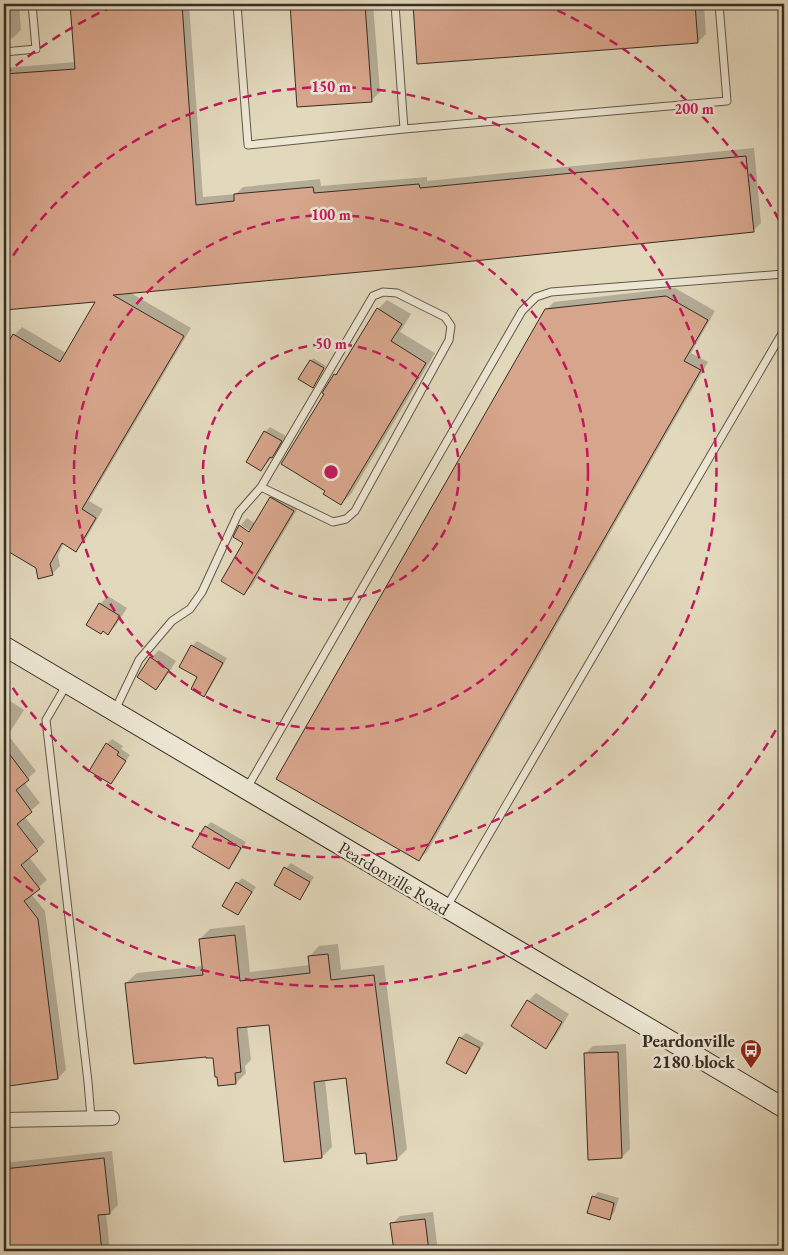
<svg xmlns="http://www.w3.org/2000/svg" width="788" height="1255" viewBox="0 0 788 1255" font-family="'EB Garamond',serif">
<style>
.shadow{fill:#0003;fill-rule:evenodd}
.building{fill:#d7a58b;stroke:#372d24}
.lines{fill:none;stroke-linecap:round;stroke-linejoin:round}
.lane-casing{stroke:#62584a;stroke-width:9}
.street-casing{stroke:#62584a;stroke-width:16}
.secondary-casing{stroke:#372d24;stroke-width:21}
.lane{stroke:#ece6d3;stroke-width:7}
.street{stroke:#ece6d3;stroke-width:14}
.secondary{stroke:#ece6d3;stroke-width:19}
.ring{fill:none;stroke:#c2185b;stroke-width:2.5;stroke-dasharray:9 6}
.labels{text-anchor:middle;dominant-baseline:central;stroke-width:5;stroke-linejoin:round;paint-order:stroke}
.street-label{font-size:18px;fill:#372d24;stroke:#ece6d3}
.poi-label{font-size:18px;font-weight:bold;fill:#372d24;stroke:#ece6d3;text-anchor:end}
.centre{fill:#c2185b;stroke:#ece6d3;stroke-width:2.5}
.ring-label{font-size:15px;text-anchor:middle;font-weight:bold;fill:#c2185b;stroke:#ece6d3;stroke-width:5;stroke-linejoin:round;paint-order:stroke}
</style>
<rect width="100%" height="100%" fill="#e2d8bc"/>
<filter id="stains"><feTurbulence type="fractalNoise" baseFrequency=".004" numOctaves="4"/><feColorMatrix values="0 0 0 0 .2 0 0 0 0 .09 0 0 0 0 .02 0 0 0 .5 -.17"/></filter>
<radialGradient id="worn" r=".72"><stop offset=".6" stop-color="#630" stop-opacity="0"/><stop offset="1" stop-color="#630" stop-opacity=".3"/></radialGradient>
<path class="shadow" d="M4 4H19L21 30 13 38 4 39Z
M71 4H189L203 197 236 194 243 187 320 179 321 186 427 177V181L754 148 761 223 753 231 129 292 191 328 89 501 103 509 84 542 76 550 64 543 58 555 60 566 52 574 37 567 4 547V346L22 327 66 353 97 301 4 308V227H7L4 188V68L76 62Z
M291 4H373L380 92 372 100 299 106Z
M414 4H704L706 34 698 42 419 63Z
M675 288 715 311 691 353 708 362 427 852 419 859 546 310 554 302Z
M387 300 411 314 400 332 435 353 351 494 341 504 327 491 326 394 335 375 342 367 378 309Z
M313 358 326 366 315 384 300 379Z
M270 427 286 436 277 452 261 470 265 432Z
M278 490 301 503 252 586 244 594V543L240 526 247 518 256 524 271 498ZM241 525 255 534 254 536 241 528Z
M108 596 127 608 116 625 108 633 100 604Z
M197 641 227 658 209 690 203 695 192 646Z
M159 650 176 661 164 680 156 688 151 658Z
M4 697 24 710 8 735 36 771 24 782 40 803 24 816 45 842 29 857 47 880 31 894 45 911 66 1070 58 1078H4Z
M112 739 123 746 121 749 130 755 111 783 107 744Z
M211 822 246 842 234 862 228 868 206 827Z
M291 863 314 877 304 893 299 898 286 868Z
M242 878 256 887 242 908 237 913V883Z
M245 925 250 972 310 965 309 957 319 946 338 944 341 970 384 965 407 1149 397 1159 367 1151 347 1077 325 1079 332 1147 322 1157 270 1023 247 1026 251 1060 245 1066 246 1073 236 1083 215 1056 126 983 137 973 203 966 200 939 210 929Z
M536 993 569 1014 554 1039 546 1047 528 1001Z
M466 1033 484 1043 471 1067 466 1072 460 1038Z
M626 1044 630 1149 622 1157 585 1054 593 1046Z
M112 1151 118 1205 110 1213H106L110 1251H4V1163Z
M598 1192 619 1198 614 1213 609 1218 593 1197Z
M433 1212 438 1251H395L392 1224 400 1216Z"/>
<path class="building" d="M70 4H182L196 205 234 201V194L313 187 314 193 419 184 420 188 746 156 754 232 425 266 113 295 184 336 82 509 96 518 76 552 62 543 50 564 53 575 38 579 36 568 4 549V350L13 334 60 362 95 302 4 310V234L6 233 4 203V74L75 69Z
M290 4H365L372 102 297 107Z
M413 4H695L698 43 417 64Z
M666 296 708 320 684 361 701 370 419 861 276 779 545 309Z
M377 308 402 324 391 341 426 363 341 505 323 494 325 491 281 464 324 394 322 393 334 374 336 375Z
M310 360 324 368 313 388 298 379Z
M264 431 282 441 272 458 270 457 261 471 246 462Z
M270 497 294 511 244 595 221 581 243 543 233 537 239 525 249 532Z
M99 603 120 616 108 635 103 631 101 634 86 625Z
M191 645 223 663 204 697 191 689 197 677 179 667Z
M150 657 169 670 156 690 137 677Z
M106 743 119 752 117 755 126 761 111 784 89 771Z
M4 747 29 780 16 790 32 812 17 824 38 851 21 865 40 889 24 901 38 919 58 1079 9 1086V1078L4 1079Z
M205 826 241 848 229 869 192 847Z
M284 867 310 882 300 900 274 885Z
M236 882 252 892 238 915 222 906Z
M235 935 240 981 310 973 308 956 328 954 331 980 374 975 397 1160 367 1164 366 1153 355 1154 346 1078 314 1082 322 1158 284 1162 269 1025 237 1028 241 1072 235 1073 236 1084 218 1086 217 1077H215L213 1058H206V1057L134 1064 125 983 203 975 199 939Z
M527 1000 562 1022 546 1049 511 1026Z
M459 1037 480 1048 466 1074 446 1063Z
M618 1052 622 1158 588 1160 584 1053Z
M104 1158 110 1214 98 1215 102 1251H4V1169Z
M592 1196 614 1203 610 1220 587 1213Z
M425 1219 429 1251H394L390 1223Z"/>
<g class="lines">
<g class="lane-casing">
<path id="lane" d="M237 4 248 145 404 129 727 101 719 4
M395 4 404 129
M4 52 36 49 32 4
M67 684 46 720 88 1082 91 1118
M115 710 139 660 172 621 190 609 202 592 239 512 261 487 373 296 383 292 397 293 445 317 451 326 449 340 355 511 346 519 333 522 261 487
M247 788 522 311 536 297 551 292 784 274
M446 908 784 330"/>
</g>
<g class="street-casing">
<path id="street" d="M4 1120 112 1118"/>
</g>
<g class="secondary-casing">
<path id="secondary" d="M4 646 784 1108"/>
</g>
<use href="#lane" class="lane"/>
<use href="#street" class="street"/>
<use href="#secondary" class="secondary"/>
</g>
<g class="ring">
<circle cx="331" cy="472" r="128"/>
<circle cx="331" cy="472" r="257"/>
<path d="M5 268A385 385 0 1 1 5 676"/>
<path d="M783 717A514 514 0 0 1 4 869M4 75A514 514 0 0 1 118 4M544 4A514 514 0 0 1 783 227"/>
</g>
<defs>
<g id="bus-pin" transform="scale(1.125)"><path d="M0 17L-7.5 6A9.5 9.5 0 1 1 7.5 6Z" fill="#8f2418" stroke="#ece6d3"/><path d="M-5-6H5V4H4V6H2V4H-2V6H-4V4H-5ZM-3.5-4V0h7V-4ZM-3.5 1.2v1.5H-2V1.2ZM2 1.2v1.5H3.5V1.2Z" fill="#fff"/></g>
</defs>
<g fill-rule="evenodd">
<use href="#bus-pin" x="751" y="1050"/>
</g>
<g class="labels">
<g class="street-label">
<text transform="translate(394 878) rotate(31)">Peardonville Road</text>
</g>
<g class="poi-label">
<text x="735" y="1040">Peardonville<tspan x="735" dy="21">2180 block</tspan></text>
</g>
</g>
<circle cx="331" cy="472" r="8" class="centre"/>
<g class="ring-label">
<text x="331" y="92">150 m</text>
<text x="694" y="114">200 m</text>
<text x="331" y="220">100 m</text>
<text x="331" y="349">50 m</text>
</g>
<rect width="788" height="1255" fill="none" stroke="#e2d8bc" stroke-width="20"/>
<rect x="5" y="5" width="778" height="1245" fill="none" stroke="#372d24" stroke-width="2.5"/>
<rect x="10" y="10" width="768" height="1235" fill="none" stroke="#372d24"/>
<rect width="100%" height="100%" filter="url(#stains)"/>
<rect width="100%" height="100%" fill="url(#worn)"/>
</svg>
